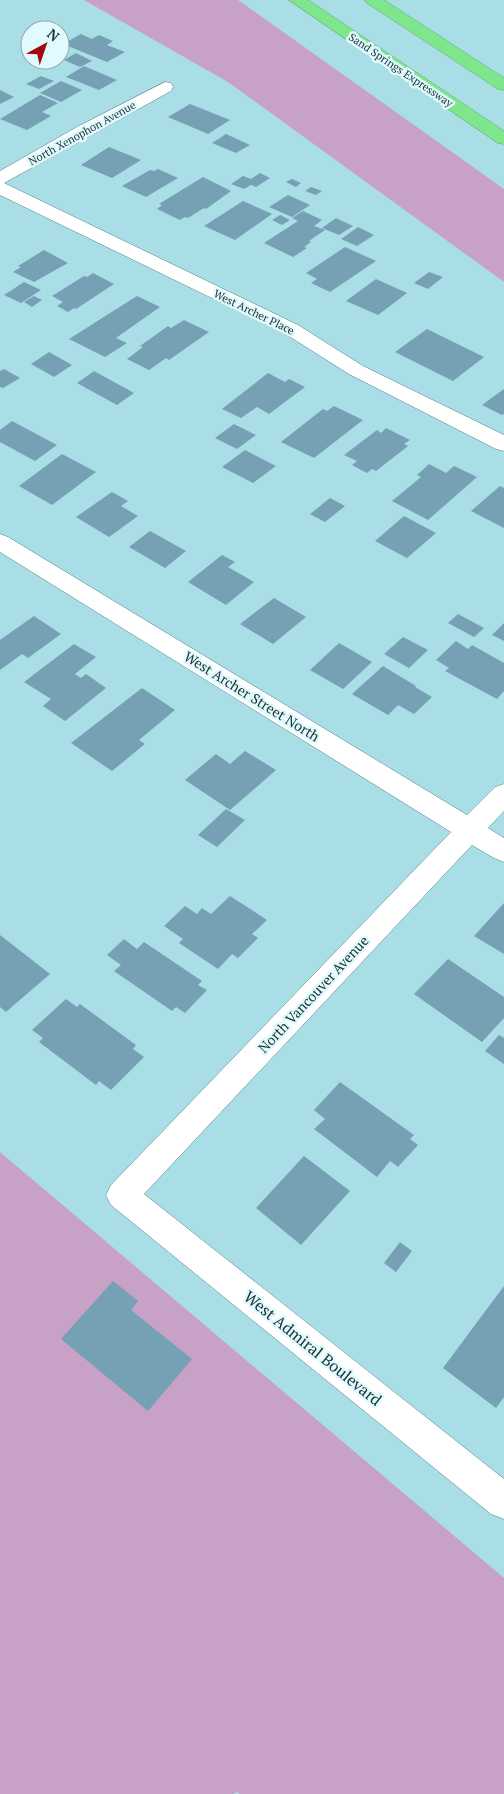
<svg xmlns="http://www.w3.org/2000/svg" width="504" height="1794" viewBox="0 0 504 1794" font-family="'PT Serif',serif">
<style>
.green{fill:#c7a1c6}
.building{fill:#76a0b3}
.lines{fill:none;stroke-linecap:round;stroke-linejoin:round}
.minor-casing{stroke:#4e7f86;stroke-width:1}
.highway-casing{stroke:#5da96f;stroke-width:1}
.minor{fill:#fff;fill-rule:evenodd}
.highway{fill:#7ee78d;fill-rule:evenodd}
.labels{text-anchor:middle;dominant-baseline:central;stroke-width:5;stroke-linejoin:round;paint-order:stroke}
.far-street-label{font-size:11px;fill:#203538;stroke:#e0fafe}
.street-label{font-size:14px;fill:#203538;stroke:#e0fafe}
.near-street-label{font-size:16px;fill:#203538;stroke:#e0fafe}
</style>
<rect width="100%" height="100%" fill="#aadee6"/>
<path class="green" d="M84 0H238L504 189V282L228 82Z
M0 1152 504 1578V1794H240L237 1792 233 1794H0Z"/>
<path class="building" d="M81 34 92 39 99 35 113 41 107 45 125 52 107 62 63 44Z
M76 53 92 61 80 67 64 60Z
M84 66 117 80 99 90 66 77Z
M41 76 54 81 39 89 26 84Z
M61 81 82 90 61 102 40 93Z
M0 90 14 97 0 104Z
M40 95 58 103 42 112 51 116 27 130 0 119Z
M190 104 230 120 208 134 168 117Z
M226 134 250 145 236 153 212 143Z
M109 147 141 160 112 178 81 165Z
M158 169 178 178 146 197 122 186 150 170 154 171Z
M260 173 270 178 256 187 251 185 244 189 231 184 243 176 251 179Z
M203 177 231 191 206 209 204 208 188 218 185 217 180 220 157 209 162 205 159 204Z
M292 179 301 183 296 187 286 182Z
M311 187 322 191 316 195 305 191Z
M288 195 310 205 292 217 269 207Z
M243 201 272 214 235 240 204 226Z
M303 211 322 220 314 226 325 230 309 241 311 242 304 247 307 248 293 257 264 243 298 221 292 218Z
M280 215 290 220 282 225 272 220Z
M336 218 353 226 339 235 322 228Z
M358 227 374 235 357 246 341 239Z
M345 247 376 261 330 292 311 283 317 279 306 273Z
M44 250 68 263 34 282 13 272 21 267 18 266Z
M429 272 443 277 428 289 414 283Z
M93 273 114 284 76 309 74 308 68 312 57 306 63 302 52 296 84 276 87 277Z
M376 279 407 293 378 315 346 301Z
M24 282 41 290 21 303 4 295Z
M34 296 42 300 32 307 24 302Z
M137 296 160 307 116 338 127 343 105 357 69 339Z
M184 320 209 332 169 360 166 358 149 370 127 359 143 347 140 346 168 326 171 328Z
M427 329 484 357 453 381 395 352Z
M49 352 72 365 54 377 31 364Z
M4 369 20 378 3 388 0 387V371Z
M94 371 134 393 117 405 77 383Z
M268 373 285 382 289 379 305 387 269 414 257 407 241 418 222 409Z
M504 389V414L502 415 482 405Z
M334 406 363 420 314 458 281 442 323 409 327 411Z
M12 421 57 445 35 461 0 442V430Z
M234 424 256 435 237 449 215 438Z
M386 428 410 440 404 444 408 446 376 471 372 469 367 473 352 465 357 461 344 455 377 430 381 433Z
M245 450 276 466 253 483 222 467Z
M62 454 96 472 52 505 19 486Z
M429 464 446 473 454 466 477 477 428 520 392 501 421 477 417 475Z
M500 486 504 488V528L471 511Z
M112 492 128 501 121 506 138 516 109 537 76 517Z
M330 498 345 506 325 522 310 514Z
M404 516 436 533 407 558 375 541Z
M150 531 186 551 165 568 129 547Z
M222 555 235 562 228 567 254 582 226 605 188 582Z
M274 598 306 617 273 644 240 624Z
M458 614 484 628 474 637 448 623Z
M34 616 61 634 28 658 22 654 0 670V640Z
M504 623V641L492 635Z
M403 637 428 650 409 668 384 654Z
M456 641 468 649 472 645 504 663V691L497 699 445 671 449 668 436 660Z
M339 643 372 662 343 689 310 670Z
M74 644 96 657 75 674 81 678 86 674 106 688 65 721 43 706 51 699 24 682Z
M383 666 416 686 415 687 432 697 414 714 398 705 388 715 352 694Z
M142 688 175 710 139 740 145 744 112 771 71 743Z
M245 751 276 770 230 810 185 780 216 754 230 764Z
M226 809 245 820 217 847 198 835Z
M230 896 267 920 252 934 258 938 238 958 232 954 218 969 179 943 183 939 164 926 185 906 197 914 202 908 211 914Z
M504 903V954L474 936Z
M0 935 50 974 6 1012 0 1007Z
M124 939 137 949 144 942 202 981 198 985 207 990 185 1013 176 1007 172 1011 114 971 121 965 107 955Z
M448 959 504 997V1018L482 1042 414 994Z
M66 999 77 1007 80 1004 136 1045 133 1049 144 1057 111 1090 99 1081 96 1085 39 1042 43 1038 32 1030Z
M499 1035 504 1038V1064L485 1051Z
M340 1082 414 1135 410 1139 418 1145 398 1167 390 1161 377 1177 314 1129 325 1119 314 1110Z
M304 1156 350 1191 301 1245 256 1208Z
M400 1242 412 1251 396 1272 384 1263Z
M113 1281 138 1301 131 1310 192 1359 148 1411 61 1339Z
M504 1286V1397L496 1408 443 1368Z"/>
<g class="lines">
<g class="minor-casing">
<path id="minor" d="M165 82 171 83 173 87 171 91 4 183 298 325 363 366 504 435V451L496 449 349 374 284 333 0 195V171L77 127Z
M0 534 8 537 467 815 495 787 504 784V811L488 828 504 838V862L494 858 472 845 144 1194 504 1479V1519L491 1514 111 1205 106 1195 111 1185 451 832 0 552Z"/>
</g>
<g class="highway-casing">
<path id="highway" d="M289 0H308L504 131V144L498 143Z
M365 0H384L504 78V90L498 89 367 3Z"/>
</g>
<use href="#minor" class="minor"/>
<use href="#highway" class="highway"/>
</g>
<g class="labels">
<g class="far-street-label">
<text transform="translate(401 70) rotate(34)">Sand Springs Expressway</text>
<text transform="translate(82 133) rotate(-29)">North Xenophon Avenue</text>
<text transform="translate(254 312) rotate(26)">West Archer Place</text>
</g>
<g class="street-label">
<text transform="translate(252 696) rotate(32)">West Archer Street North</text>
<text transform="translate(313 994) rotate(-47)">North Vancouver Avenue</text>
</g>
<g class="near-street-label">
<text transform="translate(313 1348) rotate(39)">West Admiral Boulevard</text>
</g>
</g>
<g transform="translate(45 45) rotate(40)"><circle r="24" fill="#e0fafe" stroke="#93abaf"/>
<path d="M0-4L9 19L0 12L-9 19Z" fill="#a20810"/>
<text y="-8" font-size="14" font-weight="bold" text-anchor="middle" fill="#203538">N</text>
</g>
</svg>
